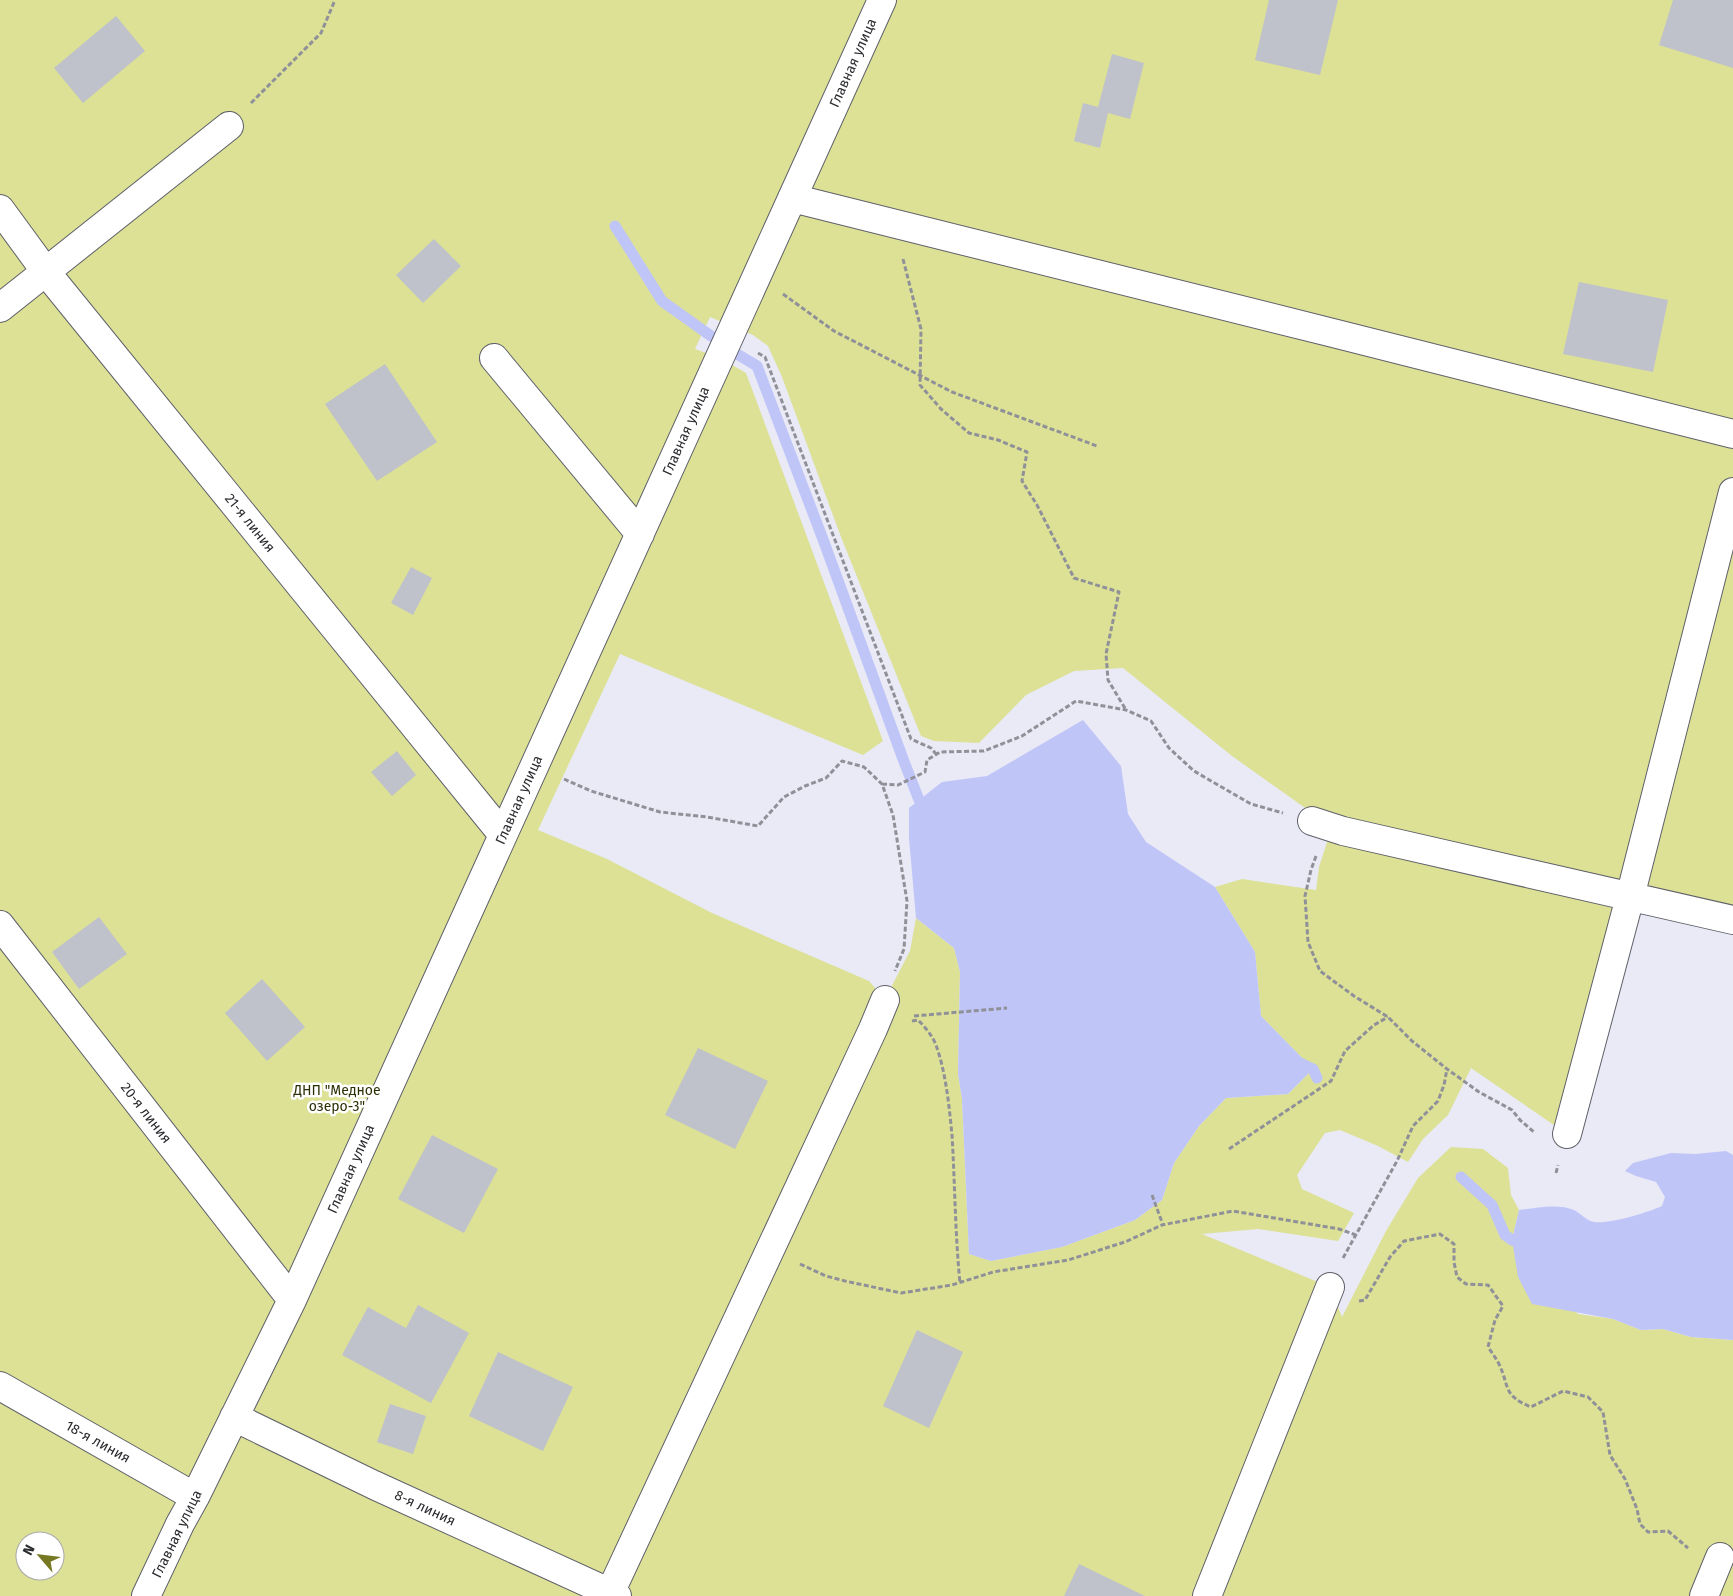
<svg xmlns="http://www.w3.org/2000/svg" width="1733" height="1596" viewBox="0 0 1733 1596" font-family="'Fira Sans',sans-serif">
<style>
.green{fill:#dce196;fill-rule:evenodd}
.water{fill:#c0c5f8}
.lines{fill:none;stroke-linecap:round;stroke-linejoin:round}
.stream{stroke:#c0c5f8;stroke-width:11}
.building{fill:#bfc1cb}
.street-casing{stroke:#5f6069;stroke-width:30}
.path{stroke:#909198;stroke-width:3;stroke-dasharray:5 2.5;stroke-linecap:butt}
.street{stroke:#fff;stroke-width:28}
.labels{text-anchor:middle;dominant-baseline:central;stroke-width:5;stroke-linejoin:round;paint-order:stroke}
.street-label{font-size:14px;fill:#2a2b2f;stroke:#fff}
.park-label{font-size:14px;fill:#2d2f05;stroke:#fff}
</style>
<rect width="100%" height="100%" fill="#e9eaf5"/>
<path class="green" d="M0 0H1733V920L1630 897 1567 1134 1471 1068 1448 1115 1423 1139 1408 1162 1378 1146 1340 1130 1325 1133 1297 1175 1302 1189 1354 1213 1338 1241 1258 1229 1202 1234 1330 1287 1342 1317 1386 1231 1418 1178 1451 1147 1483 1149 1508 1168 1511 1195 1519 1210 1512 1240 1578 1314 1613 1319 1641 1330 1663 1329 1691 1337 1733 1340V1596H0ZM710 317 753 335 768 346 782 377 841 537 921 736 934 741 979 743 1026 695 1074 671 1123 668 1232 756 1332 827 1319 867 1316 890 1242 879 1215 887 1255 952 1261 1016 1313 1069 1288 1094 1226 1098 1199 1126 1174 1163 1162 1200 1135 1220 1062 1247 991 1261 969 1254 962 1099 958 1074 960 972 954 948 916 918 910 951 885 999 869 981 712 913 607 859 538 830 620 654 863 755 883 741 746 373 720 358 695 349ZM25 1541H55V1571H25Z"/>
<path class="water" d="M1083 720 1121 766 1128 814 1146 842 1215 887 1255 952 1261 1016 1313 1069 1288 1094 1226 1098 1199 1126 1174 1163 1162 1200 1135 1220 1062 1247 991 1261 969 1254 962 1099 958 1074 960 972 954 948 916 918 909 838V808L942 782 987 776Z
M1726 1151 1733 1155V1340L1691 1337 1663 1329 1641 1330 1613 1319 1532 1304 1518 1277 1512 1240 1519 1210C1536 1208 1558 1203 1574 1210 1580 1213 1587 1221 1594 1222 1611 1224 1646 1213 1662 1206L1665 1197 1656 1182 1636 1176 1625 1171 1633 1163 1671 1153 1695 1154Z"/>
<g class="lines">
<path class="stream" d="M615 226 662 301 711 336
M737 354 757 366 824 542 903 759 919 800 930 809
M1300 1063 1313 1069 1317 1078
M1461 1177 1492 1205 1505 1235 1512 1240 1526 1246"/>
</g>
<path class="building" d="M1269 0H1338L1320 75 1255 60Z
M1673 0H1733V68L1659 45Z
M116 16 145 51 83 103 54 68Z
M1112 54 1144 63 1130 119 1108 113 1100 148 1074 141 1083 103 1098 107Z
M434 239 461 266 423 303 396 275Z
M1579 282 1668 300 1653 372 1563 354Z
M385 364 437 442 377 481 325 404Z
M411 567 432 578 413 615 391 603Z
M397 751 416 775 392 796 371 772Z
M99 917 127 954 79 989 52 952Z
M262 979 305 1027 267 1061 225 1013Z
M698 1048 768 1081 735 1149 665 1115Z
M432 1135 498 1169 464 1233 398 1199Z
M418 1305 469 1333 431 1403 342 1355 368 1307 406 1328Z
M917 1330 963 1352 929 1428 883 1406Z
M498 1352 573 1387 543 1451 469 1416Z
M390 1404 426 1416 413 1454 377 1442Z
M1079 1564 1145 1596H1064Z"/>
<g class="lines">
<g class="street-casing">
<path id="street" d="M792 198 1329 332 1733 434
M0 209 46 272 503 835
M0 308 229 126
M494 358 640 534
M1312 821 1343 831 1733 920
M0 925 292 1300
M1567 1134 1630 897 1733 492
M0 1386 195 1497
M234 1417 374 1485 617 1596
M610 1593 873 1029 885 1000
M146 1596 180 1524 195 1497 292 1300 882 0
M1207 1596 1330 1287
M1704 1596 1720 1557"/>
</g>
<path class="path" d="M251 103 321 33 335 0
M903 259 921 329 920 385 941 409 969 433 998 440 1027 452 1022 481 1037 505 1074 578 1119 592 1106 654 1108 680 1126 710
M783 294 834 331 952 392 1097 446
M758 353 765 357 911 739 931 748 936 754
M564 779 591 791 660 812 707 817 758 826 784 797 805 786 826 778 842 761 864 767 882 784 893 815 907 901 904 949 895 971
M882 784 898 785 925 772 927 760 940 752 984 751 1022 736 1076 701 1126 710 1151 721 1169 748 1194 771 1251 804 1283 813
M1316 856 1311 870 1305 896 1308 942 1320 971 1354 996 1388 1017 1412 1041 1447 1069 1479 1092 1512 1110 1520 1120 1534 1132
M914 1016 1007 1008
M912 1021 918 1020C925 1027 932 1035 936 1045 946 1073 949 1105 952 1135 955 1184 955 1233 960 1283
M1229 1149 1331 1081 1345 1051 1374 1025 1388 1017
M1556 1173 1558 1165
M1152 1195 1163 1225
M1343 1258 1397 1161 1413 1126 1438 1101 1444 1085 1447 1069
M800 1264 826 1276 845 1281 901 1293 952 1285 993 1272 1068 1260 1125 1242 1162 1225 1233 1211 1339 1229 1356 1235
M1359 1301 1365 1300 1390 1257 1404 1241 1440 1234 1454 1244V1262L1457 1277 1466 1284 1488 1285 1503 1306 1495 1320 1488 1347C1492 1353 1496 1358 1499 1364 1510 1387 1502 1395 1531 1407L1563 1391 1588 1397 1603 1412 1610 1455 1625 1479 1637 1509 1640 1524 1648 1532 1668 1531 1688 1548"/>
<use href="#street" class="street"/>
</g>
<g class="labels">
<g class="street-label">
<text transform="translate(853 63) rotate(-66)">Главная улица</text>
<text transform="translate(686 431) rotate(-66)">Главная улица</text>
<text transform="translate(250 523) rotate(51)">21-я линия</text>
<text transform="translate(519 800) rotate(-66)">Главная улица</text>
<text transform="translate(146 1113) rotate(52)">20-я линия</text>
<text transform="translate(351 1169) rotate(-66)">Главная улица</text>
<text transform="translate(98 1442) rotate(29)">18-я линия</text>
<text transform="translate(425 1508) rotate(25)">8-я линия</text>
<text transform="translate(177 1534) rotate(-64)">Главная улица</text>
</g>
<g class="park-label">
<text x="337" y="1090">ДНП "Медное<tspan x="337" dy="16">озеро-3"</tspan></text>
</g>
</g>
<g transform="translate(40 1556) rotate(298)"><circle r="24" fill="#ffffff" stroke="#aaaaac"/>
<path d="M0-4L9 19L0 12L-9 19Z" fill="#767922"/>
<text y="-8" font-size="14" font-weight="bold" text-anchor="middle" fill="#2a2b2f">N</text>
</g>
</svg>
